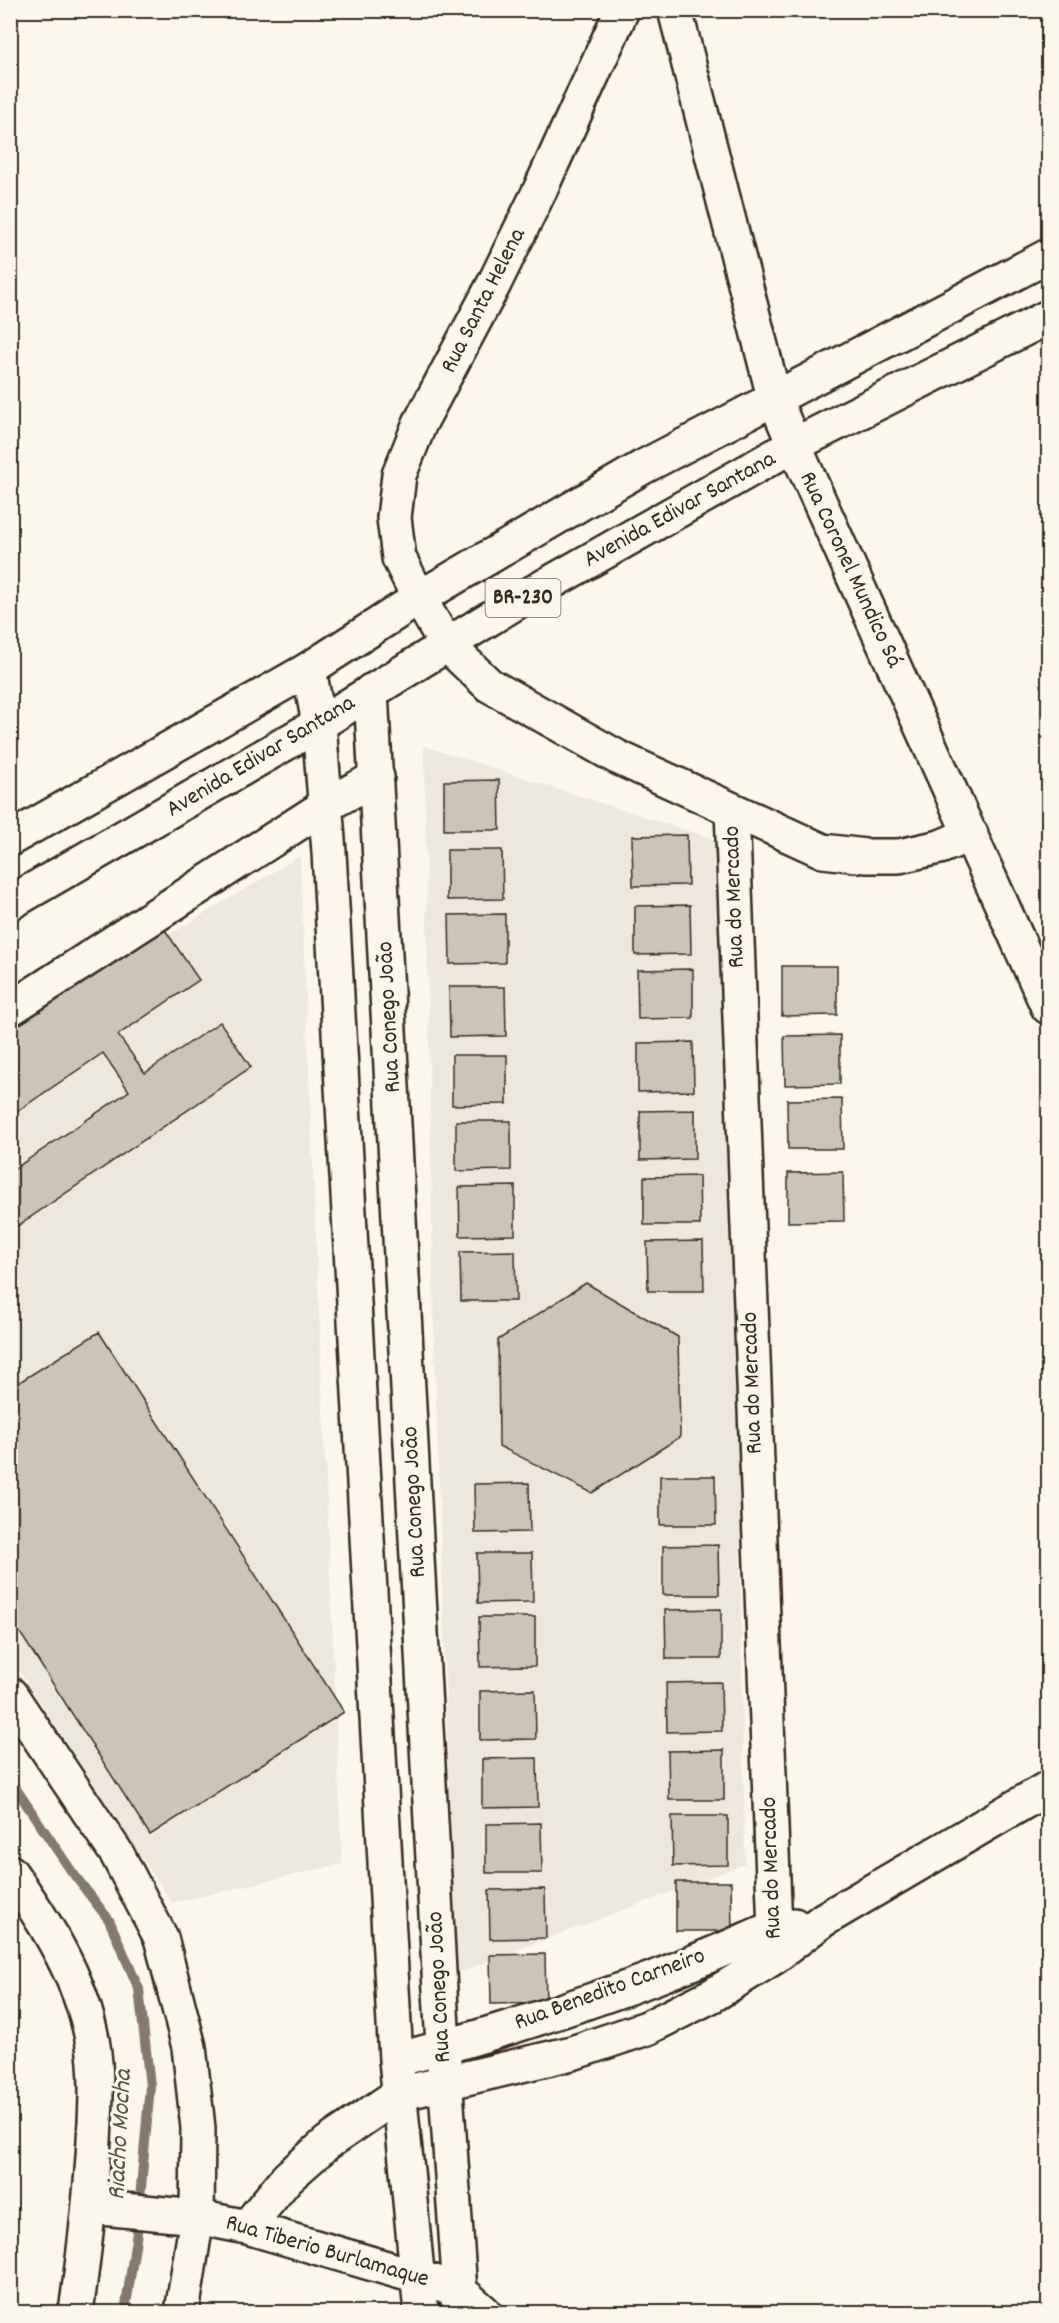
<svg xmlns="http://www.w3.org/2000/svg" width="1059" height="2323" viewBox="0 0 1059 2323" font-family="Dekko,sans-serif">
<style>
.built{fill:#ede8dd}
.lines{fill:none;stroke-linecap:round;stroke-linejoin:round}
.stream{stroke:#85796d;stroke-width:10}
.building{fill:#ccc4b9;stroke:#3b2a1e;stroke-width:1.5}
.minor-casing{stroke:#3b2a1e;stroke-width:38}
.trunk-casing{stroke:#3b2a1e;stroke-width:38}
.minor{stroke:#fbf7ec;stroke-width:33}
.trunk{stroke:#fbf7ec;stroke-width:33}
.labels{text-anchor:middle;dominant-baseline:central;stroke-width:6;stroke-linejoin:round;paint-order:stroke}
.shield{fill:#fbf7ec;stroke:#75685c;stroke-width:1.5}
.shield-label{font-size:22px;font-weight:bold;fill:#3b2a1e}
.street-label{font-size:24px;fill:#3b2a1e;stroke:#fbf7ec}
.water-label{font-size:26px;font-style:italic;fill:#605246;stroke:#fbf7ec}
</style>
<rect width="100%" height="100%" fill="#fbf7ec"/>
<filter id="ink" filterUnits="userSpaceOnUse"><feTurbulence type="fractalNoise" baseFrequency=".0167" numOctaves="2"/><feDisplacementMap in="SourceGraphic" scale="12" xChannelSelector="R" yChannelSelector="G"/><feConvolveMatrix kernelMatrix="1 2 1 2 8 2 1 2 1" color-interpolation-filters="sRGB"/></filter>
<g filter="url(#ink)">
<path class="built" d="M424 746 717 840 736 1299 745 1864 455 1974 434 1337Z
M300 856 342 1864 172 1903 11 1659 10 1030Z"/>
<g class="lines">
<path class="stream" d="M10 1780 72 1872 109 1920 139 1989 150 2086 137 2232 125 2312"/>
</g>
<path class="building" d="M499 780 500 830H444V781Z
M687 835 688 885 633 886 632 836Z
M447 850H502L503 899 447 900Z
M690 905 691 954 635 955V906Z
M505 914V963L450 964 449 915Z
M163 927 199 980 118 1035 145 1073 220 1022 251 1067 10 1231V1172L129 1091 103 1053 10 1116V1031Z
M782 966H837V1015L782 1016Z
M693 969V1018L638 1019 637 970Z
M449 987H505L506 1036 450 1037Z
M840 1035V1084L785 1085 784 1036Z
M693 1042 694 1091 638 1092V1043Z
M452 1055H507V1104L452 1105Z
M842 1099 843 1149H788L787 1100Z
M695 1110V1159L640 1160V1111Z
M456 1121H511V1170L456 1171Z
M843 1172 844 1221 788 1222V1173Z
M699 1176 700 1225H644V1177Z
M515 1186V1235L460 1236 459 1187Z
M703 1241 704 1291H648L647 1242Z
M515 1251 516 1301H461L460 1252Z
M586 1283 678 1337 680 1437 592 1493 499 1446 498 1340Z
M99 1332 344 1712 150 1835 10 1617V1388Z
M660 1476H715L716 1525H660Z
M529 1483 530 1532 475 1533 474 1484Z
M718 1545 719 1595H663V1546Z
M477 1553H532L533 1602 478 1603Z
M721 1609V1659H666L665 1610Z
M479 1617H535V1666L480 1667Z
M721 1682 722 1731 667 1732 666 1683Z
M535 1690 536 1739 480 1740V1691Z
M724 1750V1800H669L668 1751Z
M537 1758 538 1807 482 1808V1759Z
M672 1816H728V1865L673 1866Z
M541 1823 542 1873H486V1824Z
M676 1882H731L732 1931H676Z
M545 1889 546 1938 490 1939 489 1890Z
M545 1954 546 2003 491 2004 490 1955Z"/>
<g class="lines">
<g class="minor-casing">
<path id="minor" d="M622 10 540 190 494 284 420 423 399 475 394 518 399 558 419 598 446 644 489 685 617 757 823 851 866 856H899L940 847 971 834
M675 10 774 397 794 445 1048 1007
M309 669 319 724 329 852 396 2060 421 2312
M371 691 443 2047 460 2291 457 2312
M732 810 776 1956
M10 1009 325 806 377 777
M10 1694 117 1854 161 1938 189 2047 198 2128 197 2217 182 2312
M10 1872C46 1923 80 1977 92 2039 98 2073 96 2106 94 2140 91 2198 84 2254 76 2312
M396 2060C480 2038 564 2011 646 1981 689 1965 731 1946 773 1928L794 1925
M91 2207 197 2217 247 2227 438 2283 460 2291 484 2312
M247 2227 287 2178 327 2143 399 2094 572 2053 647 2028 713 1995 776 1956 823 1920 1048 1788"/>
</g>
<g class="trunk-casing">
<path id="trunk" d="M10 839 309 669 419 598 643 467 1048 256
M10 903 319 724 518 601 794 445 1048 317"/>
</g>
<use href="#minor" class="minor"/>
<use href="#trunk" class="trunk"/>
</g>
</g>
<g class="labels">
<rect class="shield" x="485.5" y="579" width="75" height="38" rx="4.5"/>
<g class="shield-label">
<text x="523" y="598">BR-230</text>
</g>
<g class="street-label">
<text transform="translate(484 301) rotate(-63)">Rua Santa Helena</text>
<text transform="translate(680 510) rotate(-29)">Avenida Edivar Santana</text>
<text transform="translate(850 570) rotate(65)">Rua Coronel Mundico Sá</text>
<text transform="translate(261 757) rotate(-31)">Avenida Edivar Santana</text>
<text transform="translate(735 897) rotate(-92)">Rua do Mercado</text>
<text transform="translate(390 1017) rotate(-93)">Rua Conego João</text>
<text transform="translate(753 1383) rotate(-92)">Rua do Mercado</text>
<text transform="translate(415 1502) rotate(-93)">Rua Conego João</text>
<text transform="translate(772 1868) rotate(-92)">Rua do Mercado</text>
<text transform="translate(440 1987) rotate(-93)">Rua Conego João</text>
<text transform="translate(610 1990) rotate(-20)">Rua Benedito Carneiro</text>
<text transform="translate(327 2252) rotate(16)">Rua Tiberio Burlamaque</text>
</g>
<g class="water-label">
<text transform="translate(121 2135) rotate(-87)">Riacho Mocha</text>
</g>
</g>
<rect width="1059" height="2323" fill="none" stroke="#fbf7ec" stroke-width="36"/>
<rect x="18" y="18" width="1023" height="2287" fill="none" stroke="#3b2a1e" stroke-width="2" filter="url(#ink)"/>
</svg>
